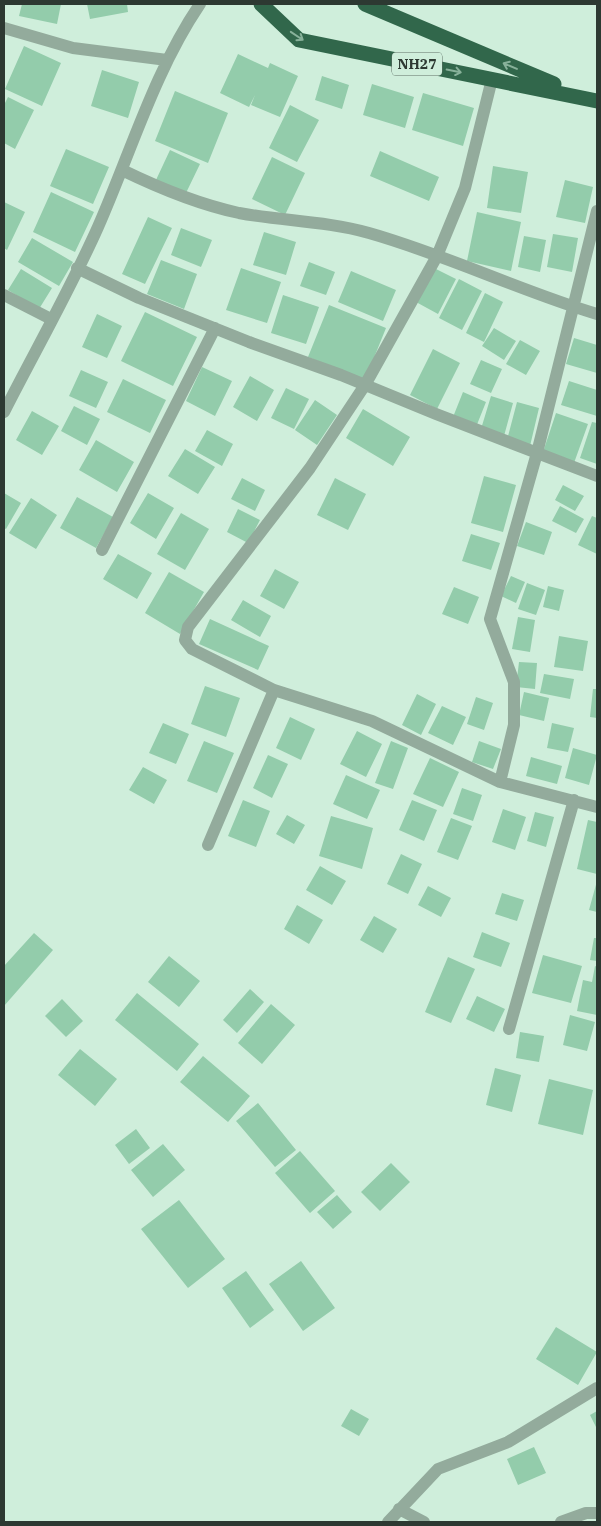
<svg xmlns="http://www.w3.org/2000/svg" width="601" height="1526" viewBox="0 0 601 1526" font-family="'IBM Plex Serif',serif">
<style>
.building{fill:#93ccab}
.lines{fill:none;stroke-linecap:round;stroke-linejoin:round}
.minor{stroke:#93ab9c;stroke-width:12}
.highway{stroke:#31674b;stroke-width:15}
.oneway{stroke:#88b19a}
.labels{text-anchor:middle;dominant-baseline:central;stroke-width:4;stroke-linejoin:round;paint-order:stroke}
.shield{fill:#cfeedb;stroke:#5e6f65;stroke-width:1}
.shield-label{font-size:14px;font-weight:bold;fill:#2d3932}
</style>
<rect width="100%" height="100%" fill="#cfeedb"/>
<path class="building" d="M22 4H61L57 24 19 16Z
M87 4H127L128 12 90 19Z
M24 46 61 63 42 106 5 89Z
M238 54 268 68 270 63 298 76 280 117 251 105 255 95 249 107 220 93Z
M102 70 139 82 128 118 91 106Z
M322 76 349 85 342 109 315 100Z
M372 84 414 97 405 128 363 115Z
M175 91 228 113 208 163 155 141Z
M423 93 474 108 463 146 412 130Z
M8 97 34 110 15 149 4 143V105Z
M290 105 319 120 297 162 269 148Z
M66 149 109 167 93 204 50 186Z
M170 150 200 164 186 193 156 180Z
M380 151 439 177 429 201 370 176Z
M272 157 305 173 285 215 252 199Z
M493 166 528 172 521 213 487 208Z
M565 180 593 187 585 223 556 217Z
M51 192 94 212 75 252 33 232Z
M4 202 25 212 7 250 4 248Z
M477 212 521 222 511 271 467 261Z
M148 217 172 228 145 284 122 274Z
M181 228 212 240 201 267 171 255Z
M264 232 296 242 286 275 253 265Z
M553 234 578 238 572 272 547 267Z
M524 236 546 240 540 272 518 267Z
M32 238 73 262 59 286 18 262Z
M161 260 197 274 184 309 147 294Z
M309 262 335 272 326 295 300 286Z
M241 268 281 282 267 323 226 310Z
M434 268 456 279 438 314 416 302Z
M21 269 52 288 39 309 8 290Z
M351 271 396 290 383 321 338 302Z
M459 279 482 291 462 330 439 318Z
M485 293 503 302 484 342 466 333Z
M283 295 319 307 306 344 271 333Z
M329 305 386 328 365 380 308 357Z
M145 312 197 337 173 386 121 361Z
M97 314 122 326 107 358 82 347Z
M494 328 516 341 504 360 482 346Z
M574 338 597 345V373L566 364Z
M520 340 540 351 526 375 506 364Z
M433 349 460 363 437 409 410 395Z
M481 360 502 369 491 393 470 384Z
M202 367 232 381 215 416 186 401Z
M81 370 108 382 96 408 69 396Z
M250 376 274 390 257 421 233 407Z
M123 379 166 400 150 433 107 412Z
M569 381 597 390V416L561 405Z
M286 388 309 399 294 429 271 418Z
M463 392 486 402 476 427 453 417Z
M491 396 513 403 504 436 481 429Z
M315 400 337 415 317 445 295 430Z
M517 402 539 408 530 446 507 440Z
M74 406 100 419 87 445 61 431Z
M363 409 410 437 393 466 346 438Z
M32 411 59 426 42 455 16 440Z
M556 413 588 424 574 463 543 452Z
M592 422 597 423V464L580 458Z
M207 430 233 444 222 466 195 451Z
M96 440 134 462 117 492 79 470Z
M185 449 215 467 198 494 168 476Z
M484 476 516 485 503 532 471 523Z
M242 478 265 490 255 511 231 499Z
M335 478 366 494 348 530 317 515Z
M563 485 584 496 575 511 555 500Z
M4 493 21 503 6 529 4 528Z
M148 493 174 508 156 539 130 523Z
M77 497 113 517 96 548 60 528Z
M31 498 57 515 36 549 9 533Z
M560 506 584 519 576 533 552 521Z
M238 509 260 520 248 543 227 532Z
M181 513 209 529 185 570 157 554Z
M592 516 597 518V554L578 545Z
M526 522 552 532 544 555 517 546Z
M471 534 500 543 491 570 462 561Z
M118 554 152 573 137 599 103 579Z
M275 569 299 582 284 609 260 596Z
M169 572 204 592 180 634 145 613Z
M511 576 525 582 516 603 501 596Z
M527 583 545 590 536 615 518 609Z
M548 586 564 590 559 611 543 607Z
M454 587 479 597 468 624 442 614Z
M243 600 271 616 260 637 231 620Z
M518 617 535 620 530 652 512 649Z
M210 619 269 646 258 670 199 644Z
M559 636 588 641 583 671 554 667Z
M519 662 537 663 535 689 516 687Z
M544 674 574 679 570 699 540 693Z
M205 686 240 698 226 737 191 724Z
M593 689H597V718L590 717Z
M524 692 549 698 544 721 519 715Z
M417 694 436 704 421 735 402 725Z
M476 697 493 703 484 730 467 724Z
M442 706 466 717 453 745 428 733Z
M290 717 315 729 301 760 276 748Z
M163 723 189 734 176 764 149 753Z
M552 723 574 728 568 752 547 748Z
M357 731 382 744 366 777 340 764Z
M204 741 234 753 217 793 187 781Z
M391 741 408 748 393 789 375 783Z
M479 741 501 749 493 769 472 762Z
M573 748 597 755 589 785 565 778Z
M268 755 288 764 272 798 253 788Z
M531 757 562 766 557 784 526 776Z
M430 758 459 772 443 807 413 794Z
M143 767 167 780 154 804 129 790Z
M346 775 380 790 367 819 333 804Z
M462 788 482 795 473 821 453 814Z
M243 800 270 811 256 847 228 836Z
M412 800 437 810 424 841 399 830Z
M503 809 526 817 515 850 492 842Z
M535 812 554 817 546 847 527 841Z
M287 815 305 825 294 844 276 834Z
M331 816 373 828 362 869 319 856Z
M451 818 472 826 458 860 437 852Z
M588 820 597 822V874L577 869Z
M401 854 422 864 408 894 387 884Z
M320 866 346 881 332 905 306 890Z
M597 881V912L589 910Z
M428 886 451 898 441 917 418 905Z
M502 893 524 900 517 921 495 914Z
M297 905 323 920 309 944 284 929Z
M374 916 397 929 383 953 360 940Z
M482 932 510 943 501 967 473 957Z
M34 933 53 950 4 1006V966Z
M594 938H597V961L590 960Z
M543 955 582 966 571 1003 532 993Z
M169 956 200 981 179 1007 148 982Z
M448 957 475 969 451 1023 425 1012Z
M595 966 597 967V1015L577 1011 583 980 592 982Z
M250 989 264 1002 237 1033 223 1020Z
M137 993 199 1044 177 1071 115 1020Z
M477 996 505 1009 494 1032 466 1019Z
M62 999 83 1021 66 1037 45 1016Z
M271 1004 295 1025 262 1064 238 1043Z
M570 1015 595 1022 587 1051 563 1045Z
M520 1032 544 1036 539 1062 516 1058Z
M80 1049 117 1079 95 1106 58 1075Z
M203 1056 250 1096 228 1122 180 1082Z
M495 1068 521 1075 512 1112 486 1105Z
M549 1079 593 1090 583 1135 538 1124Z
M258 1103 296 1150 275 1167 236 1121Z
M136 1129 150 1148 129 1164 115 1145Z
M163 1144 185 1170 153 1197 131 1170Z
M300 1151 335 1191 310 1213 275 1173Z
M391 1163 410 1182 380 1211 361 1192Z
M337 1195 352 1212 333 1229 317 1212Z
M179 1200 225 1259 188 1288 141 1229Z
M301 1261 335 1308 303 1331 269 1284Z
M246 1271 274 1310 250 1328 222 1288Z
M556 1327 597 1352 578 1385 536 1359Z
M351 1409 369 1419 359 1436 341 1426Z
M597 1411V1429L590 1415Z
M534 1447 546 1473 518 1485 507 1459Z"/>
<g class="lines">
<path class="minor" d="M4 28 73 48 167 60
M492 79 465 188 437 256 365 385 310 468 188 627 185 640 192 649 274 690 372 721 500 782 597 807
M122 170C159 188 197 204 239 213 282 221 326 221 369 233 447 255 520 291 597 314
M77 268 139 298 249 342 341 375 436 414 597 476
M4 295 51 319
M4 412C35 351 70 290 98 227 131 152 154 72 200 4
M102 550 215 328
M500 782 514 725V682L490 619 537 453 597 211
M208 845 274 690
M509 1029 574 800
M399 1509 424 1522
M388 1522 438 1469 508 1442 597 1388
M561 1522 586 1513H597"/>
<path class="highway" d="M261 4 299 40 597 101
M365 4 554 84"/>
</g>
<defs><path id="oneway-shaft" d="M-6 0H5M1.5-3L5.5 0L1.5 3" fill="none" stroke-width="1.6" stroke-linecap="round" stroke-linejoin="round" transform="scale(1.25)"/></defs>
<g class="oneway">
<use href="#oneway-shaft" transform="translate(297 36) rotate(34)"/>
<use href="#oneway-shaft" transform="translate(510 66) rotate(-157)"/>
<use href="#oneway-shaft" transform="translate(454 71) rotate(11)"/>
</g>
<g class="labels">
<rect class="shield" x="392" y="52.5" width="50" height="23" rx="4"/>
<g class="shield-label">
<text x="417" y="64">NH27</text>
</g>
</g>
<rect width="601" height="1526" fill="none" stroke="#2d3932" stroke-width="10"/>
</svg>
